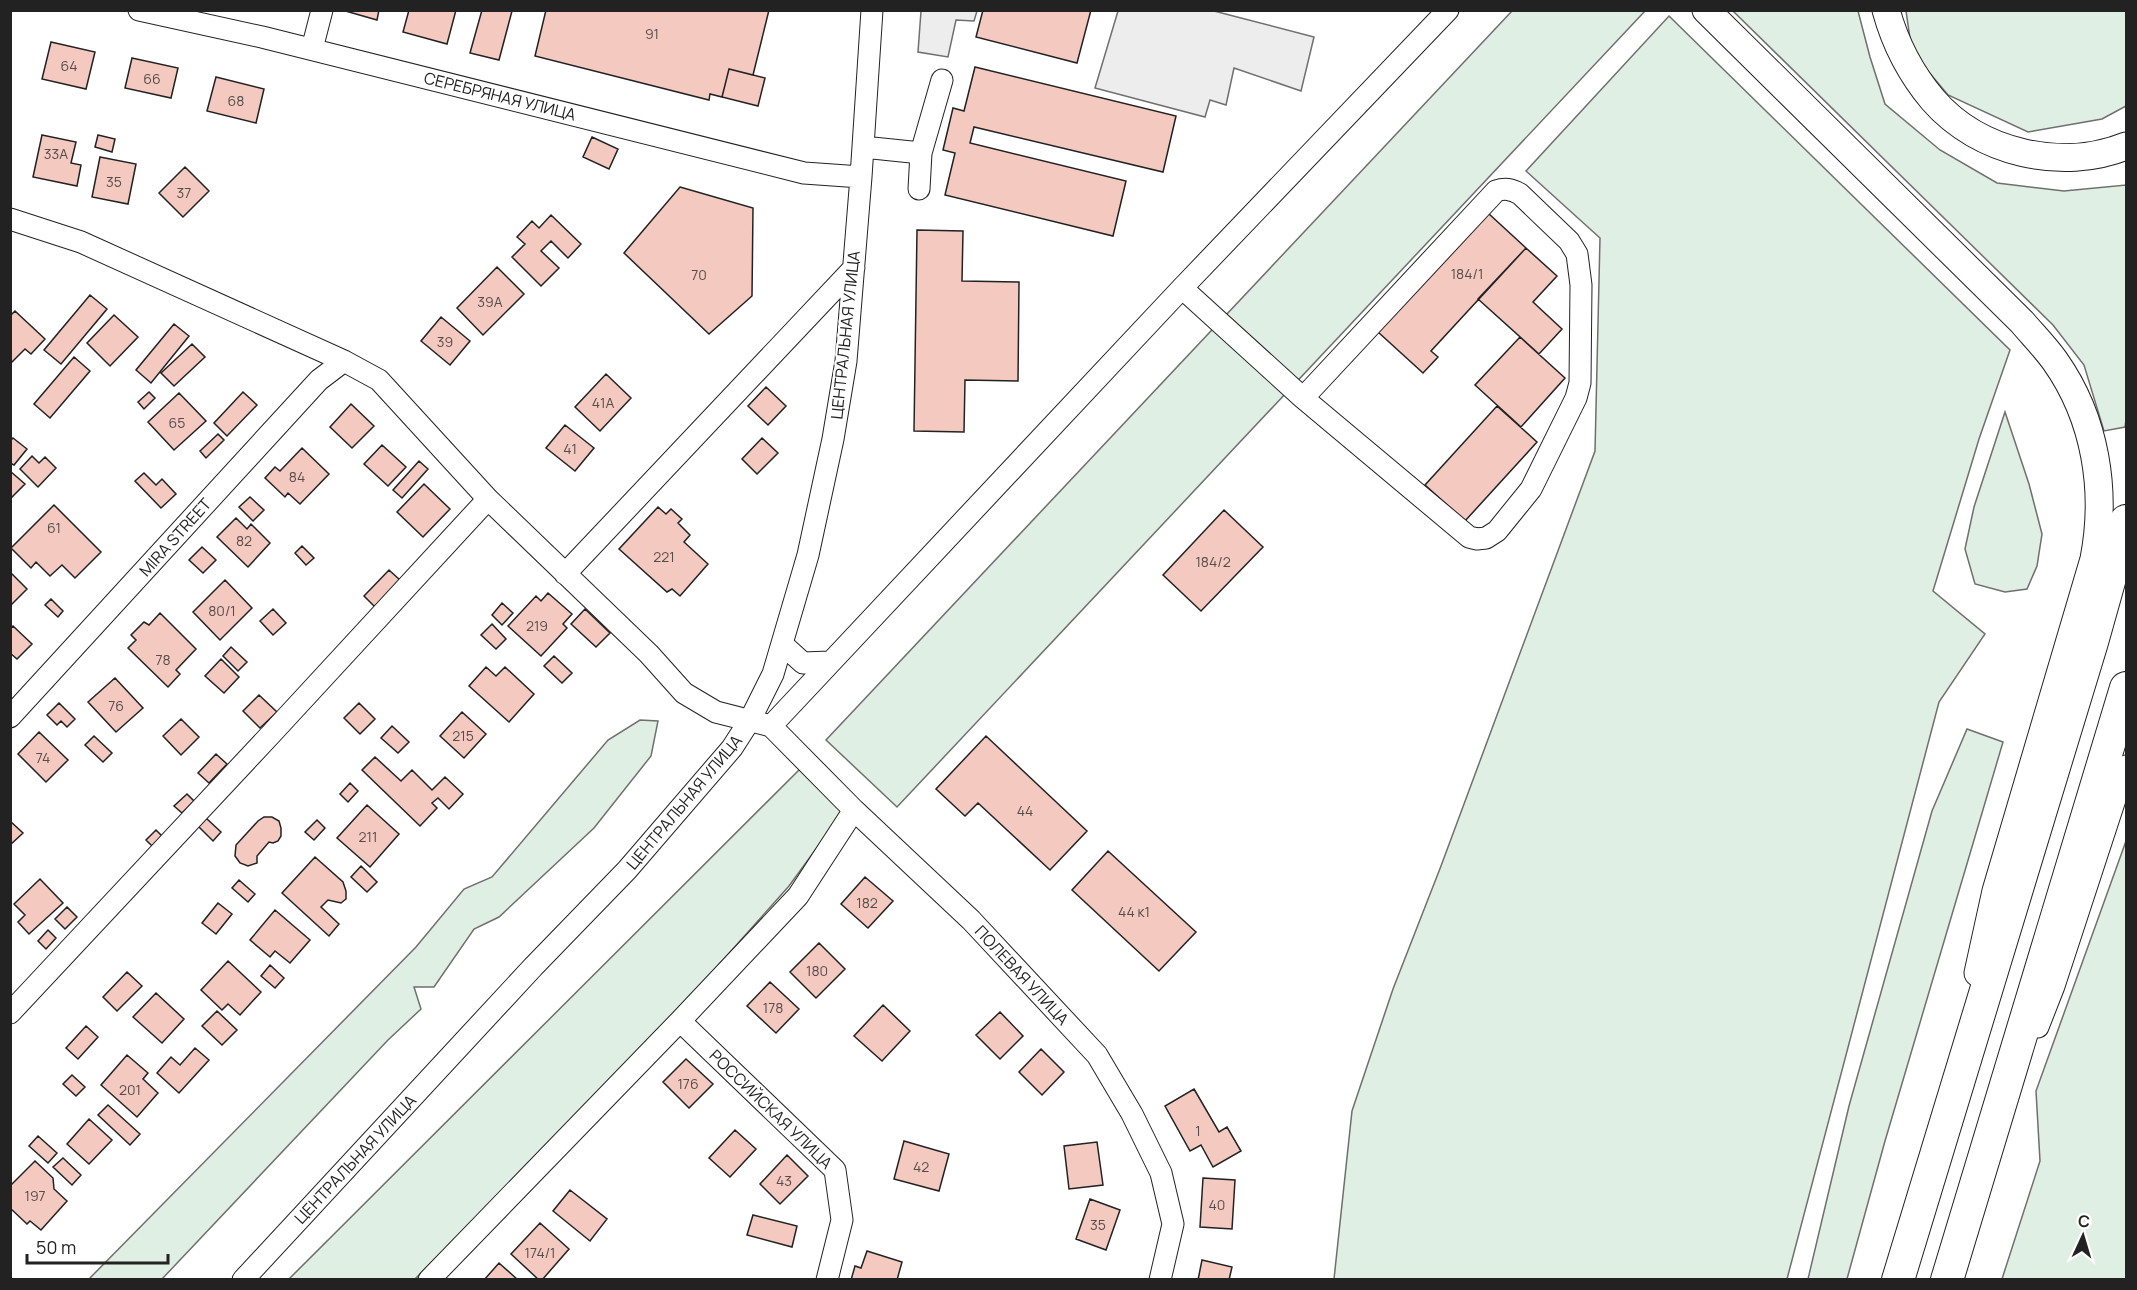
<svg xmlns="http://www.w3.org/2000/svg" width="2137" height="1290" viewBox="0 0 2137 1290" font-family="Manrope,sans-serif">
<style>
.green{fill:#e0efe3;stroke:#6f6f6f;stroke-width:1.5}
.parking{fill:#ededed;stroke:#6f6f6f;stroke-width:1.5}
.building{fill:#f3c9c0;stroke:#222;stroke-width:1.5}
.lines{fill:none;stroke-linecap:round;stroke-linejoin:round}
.minor-casing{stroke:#222;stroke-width:23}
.major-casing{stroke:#222;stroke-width:29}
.highway-casing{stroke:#222;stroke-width:34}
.minor{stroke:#fff;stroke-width:21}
.major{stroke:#fff;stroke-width:27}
.highway{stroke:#fff;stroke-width:32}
.labels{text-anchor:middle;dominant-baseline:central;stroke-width:4.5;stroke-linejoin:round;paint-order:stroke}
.number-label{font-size:14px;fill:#564c4a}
.street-label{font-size:16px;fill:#222;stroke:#fff}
</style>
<rect width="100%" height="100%" fill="#fff"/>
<path class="green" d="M1512 11H1645L897 807 826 740Z
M1733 11H1858L1870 57 1885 104 1940 150 1997 183 2064 191 2126 185V420L2125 427 2104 431 2084 365 2053 325Z
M1906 11H2126V106L2102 119 2028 132 1948 95 1912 52Z
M1669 16 2010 350 1979 439 1933 591 1985 634 1939 702 1787 1279H1334L1352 1111 1393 989 1441 866 1595 451 1600 238 1526 171Z
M2005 412 2029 484 2042 534 2037 566 2027 589 2005 592 1975 584 1965 549 1974 507Z
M640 720 658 721 651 756 594 828 499 917 474 929 434 987H414L421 1009 388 1040 162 1279H89L416 947 464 889 492 877 608 740Z
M1967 729 2003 742 1885 1141 1847 1279H1808L1849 1106 1932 811Z
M801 768 843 812 789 886 665 1025 415 1279 288 1280Z
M2126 841V1279H2002L2040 1161 2036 1091Z"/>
<path class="parking" d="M921 11V10L977 11 974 21 956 20 948 57 918 52Z
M1118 11H1214L1314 37 1301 91 1234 68 1226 105 1210 100 1205 117 1095 88Z"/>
<path class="building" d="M342 10H379L377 20Z
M409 10H456L447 44 403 32Z
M482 10 512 11 499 60 470 53Z
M546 10H769L753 75 729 69 722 97 710 94 709 100 535 56Z
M983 10H1091L1077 63 976 37Z
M51 42 95 52 86 89 42 79Z
M132 58 178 68 171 98 125 88Z
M975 67 1176 116 1163 172 974 127 970 143 1126 181 1113 236 945 195 955 153 943 150 953 108 964 111Z
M729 69 765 78 758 106 722 97Z
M216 77 264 89 256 123 207 111Z
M42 135 76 142 71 163 81 165 77 186 33 177Z
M98 135 115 139 112 152 95 147Z
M592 137 618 149 609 169 583 157Z
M100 157 136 164 128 204 92 197Z
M185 167 209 191 183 217 159 193Z
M680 187 753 208 752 296 709 334 624 253Z
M1488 213 1526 248 1431 351 1438 357 1423 373 1378 332Z
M551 215 581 244 568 258 551 241 541 251 559 268 541 286 512 257 525 244 517 237 532 221 539 228Z
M917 230 963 231 962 281 1019 282 1018 381 965 380 964 432 914 431Z
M1526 248 1557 276 1533 302 1562 329 1539 354 1478 299Z
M497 267 524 294 483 335 457 308Z
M90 295 107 309 61 364 44 350Z
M15 311 45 339 31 354 25 349 11 363 10 316Z
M114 315 138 337 110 366 87 343Z
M441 317 470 341 450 365 421 341Z
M174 324 189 336 151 383 136 370Z
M1520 337 1565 378 1521 427 1475 385Z
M192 344 205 357 174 386 161 373Z
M74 357 90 371 50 418 34 404Z
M606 374 631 398 600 431 575 407Z
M766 387 786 406 768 425 748 406Z
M149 392 155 398 144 409 138 402Z
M243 392 257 405 227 436 214 423Z
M179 393 206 421 174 450 148 422Z
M351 404 374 426 352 448 330 427Z
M1497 406 1537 442 1465 521 1425 485Z
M565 425 594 448 575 471 546 448Z
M218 434 224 440 206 458 200 451Z
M13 438 27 449 14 465 10 463V441Z
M762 438 778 453 757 474 742 459Z
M382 445 406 467 388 486 364 464Z
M302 448 329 474 300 504 288 493 285 497 265 478 275 467 280 471Z
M32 456 39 463 45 457 56 468 38 487 20 469Z
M419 461 428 469 402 498 393 490Z
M10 471 25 484 11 498H10Z
M144 473 156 485 162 479 176 494 161 508 135 481Z
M424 484 450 509 423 537 397 512Z
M250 497 264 510 253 521 239 507Z
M54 505 101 552 75 578 62 565 50 576 36 562 31 568 11 548Z
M658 507 666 514 671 509 682 519 678 523 690 535 684 542 708 564 680 596 672 589 667 592 619 549Z
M1224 510 1263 547 1201 611 1163 575Z
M236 518 247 529 251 524 270 543 248 567 217 537Z
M302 546 314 558 306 565 295 553Z
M202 547 216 560 203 573 189 560Z
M389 570 400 580 375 607 364 596Z
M10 572 27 589 10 606Z
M225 580 252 608 220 640 193 612Z
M548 593 572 614 563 624 567 628 541 656 508 626 536 596 541 601Z
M51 599 63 611 58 617 45 605Z
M502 603 513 613 502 625 492 615Z
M273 609 286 623 273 635 260 621Z
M585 609 610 633 596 647 571 624Z
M160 613 196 649 176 670 180 674 168 687 128 648 136 640 131 635 144 622 149 625Z
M492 624 506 639 496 649 481 635Z
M13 626 32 644 17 659 10 653V629Z
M231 647 247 662 238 671 223 656Z
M554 656 572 673 562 683 544 666Z
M221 659 239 677 224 693 205 676Z
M486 667 496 676 505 667 534 694 509 722 469 686Z
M115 678 143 708 116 732 88 702Z
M259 695 277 712 260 728 243 711Z
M59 703 75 719 67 727 61 721 57 725 47 715Z
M359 703 375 719 360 734 344 718Z
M462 712 486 734 464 758 440 736Z
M181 719 199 737 181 755 163 736Z
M392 726 409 742 398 753 381 738Z
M39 732 68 760 46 782 18 754Z
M94 736 112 753 103 762 85 745Z
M986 736 1087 831 1050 870 978 803 965 816 936 789Z
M216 754 227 764 209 783 198 773Z
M375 757 401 781 412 770 432 790 445 777 463 794 449 809 438 798 432 803 437 808 420 826 362 770Z
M350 783 358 791 348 802 340 794Z
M187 794 194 801 182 813 174 806Z
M367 805 399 834 370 867 337 838Z
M264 817H272L279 821 281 828V836L278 841 273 843 269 842 257 856V863L248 866 240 863 235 856 236 845 258 821Z
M206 818 221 832 213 841 198 826Z
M317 820 325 828 314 840 305 832Z
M10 821 23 833 10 845Z
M156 830 162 836 152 846 146 840Z
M1108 851 1196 932 1159 971 1072 890Z
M315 857 343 882 346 891V899L341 903 328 900 321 907 339 924 329 936 282 893Z
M361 866 377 882 367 892 351 877Z
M865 877 893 901 868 928 841 904Z
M40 879 63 903 29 934 18 922 25 915 14 904Z
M239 880 255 894 248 902 232 888Z
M218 903 232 914 216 934 202 923Z
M67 907 77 917 65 929 55 919Z
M275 910 310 940 290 963 275 951 270 957 250 940Z
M48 930 56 938 46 949 38 941Z
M819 943 845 969 816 998 790 972Z
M228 961 261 992 240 1015 228 1004 222 1010 201 990Z
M270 965 284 978 275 988 261 976Z
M127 972 142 986 117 1011 103 997Z
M770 982 799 1009 776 1033 747 1006Z
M156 993 184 1019 162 1043 133 1017Z
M883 1005 910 1031 882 1061 854 1036Z
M217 1011 237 1030 222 1045 202 1026Z
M1000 1012 1023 1036 1000 1059 976 1035Z
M86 1026 98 1037 78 1059 66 1048Z
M195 1048 209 1060 179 1093 157 1073 171 1057 180 1065Z
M1041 1049 1064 1072 1042 1095 1019 1072Z
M127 1055 148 1073 143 1079 158 1093 137 1117 101 1085Z
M686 1059 713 1084 689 1108 663 1082Z
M72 1075 85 1087 76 1096 63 1084Z
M1194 1089 1219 1132 1227 1127 1241 1151 1213 1167 1201 1145 1190 1151 1165 1106Z
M108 1105 140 1134 130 1145 98 1115Z
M89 1119 112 1140 89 1164 67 1144Z
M735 1130 756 1149 730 1177 709 1158Z
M38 1136 57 1153 48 1163 29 1146Z
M904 1141 949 1154 939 1191 894 1179Z
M1097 1142 1103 1185 1069 1189 1064 1146Z
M787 1155 808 1176 780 1204 760 1184Z
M63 1158 81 1175 72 1185 53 1167Z
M35 1161 53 1178 54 1189 67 1201 41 1230 30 1221 27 1224 10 1208V1186Z
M1203 1178 1235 1180 1232 1229 1200 1227Z
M570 1190 607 1219 590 1241 553 1211Z
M1090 1199 1120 1210 1106 1250 1076 1239Z
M753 1215 797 1226 792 1247 747 1235Z
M540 1223 569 1249 542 1280H539L511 1254Z
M867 1251 902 1262 897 1280H851L855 1266 861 1268Z
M1202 1260 1232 1267 1229 1280H1198Z
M499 1263 518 1280H484Z"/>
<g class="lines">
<g class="minor-casing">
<path id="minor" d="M139 10 262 37 804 173 861 177
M312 49 322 10
M863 147 921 153 942 80
M919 189 921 153
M10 219 81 242 344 361 379 380 488 499 649 654 684 693 716 712 771 726 1182 288 1448 10
M1182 288 1303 398 1469 537 1477 539 1486 538 1497 531 1531 489 1576 398 1580 383 1581 285 1577 254 1569 241 1520 194C1511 189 1505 188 1496 191L1303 398
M565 574 854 268
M782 644 803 663 830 662
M10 717 319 380 344 361
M771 726 854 810 971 920 1097 1055 1132 1114 1161 1173 1173 1224 1160 1280
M10 1013 272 733 488 499
M680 1021 835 1170 842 1220 827 1280
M2038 1027 2054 986 2126 766
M243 1280 533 967 627 870 732 748 750 720 773 674 808 555 833 439 846 361 861 177 872 10
M429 1280 680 1021 798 896 854 810"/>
</g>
<g class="major-casing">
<path id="major" d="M1706 10 2022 322C2033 335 2045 347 2055 361 2096 419 2107 491 2094 559L1996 891 1978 973
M1886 10C1895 43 1911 74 1933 100 1979 153 2062 172 2126 146"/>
</g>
<g class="highway-casing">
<path id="highway" d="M1898 1280 2092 642 2126 521
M1947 1280 2126 688"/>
</g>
<use href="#minor" class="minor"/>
<use href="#major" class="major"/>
<use href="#highway" class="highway"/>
</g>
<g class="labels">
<g class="number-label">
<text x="652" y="33">91</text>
<text x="69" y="65">64</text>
<text x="152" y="78">66</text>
<text x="236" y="100">68</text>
<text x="56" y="153">33А</text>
<text x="114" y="181">35</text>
<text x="184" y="192">37</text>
<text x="1467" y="273">184/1</text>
<text x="699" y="274">70</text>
<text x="490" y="301">39А</text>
<text x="445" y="341">39</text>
<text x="603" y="402">41А</text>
<text x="177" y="422">65</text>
<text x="570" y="448">41</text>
<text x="297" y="476">84</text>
<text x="54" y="527">61</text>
<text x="244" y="540">82</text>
<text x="664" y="556">221</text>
<text x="1213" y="561">184/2</text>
<text x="222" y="610">80/1</text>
<text x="537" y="625">219</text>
<text x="163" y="659">78</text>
<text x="116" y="705">76</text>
<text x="463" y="735">215</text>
<text x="43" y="757">74</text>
<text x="1025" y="810">44</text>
<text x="368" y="836">211</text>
<text x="867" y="902">182</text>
<text x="1134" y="911">44 к1</text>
<text x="817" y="970">180</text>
<text x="773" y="1007">178</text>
<text x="688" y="1083">176</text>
<text x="130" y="1089">201</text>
<text x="1198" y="1130">1</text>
<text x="921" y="1166">42</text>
<text x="784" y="1180">43</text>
<text x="35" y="1195">197</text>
<text x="1217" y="1204">40</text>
<text x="1098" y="1224">35</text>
<text x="540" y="1252">174/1</text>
</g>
<g class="street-label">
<text transform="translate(500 96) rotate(14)">СЕРЕБРЯНАЯ УЛИЦА</text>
<text transform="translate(845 335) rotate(-84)">ЦЕНТРАЛЬНАЯ УЛИЦА</text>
<text transform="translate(175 537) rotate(-48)">MIRA STREET</text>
<text transform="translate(684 802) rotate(-50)">ЦЕНТРАЛЬНАЯ УЛИЦА</text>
<text transform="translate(1022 975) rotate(47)">ПОЛЕВАЯ УЛИЦА</text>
<text transform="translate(771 1109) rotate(44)">РОССИЙСКАЯ УЛИЦА</text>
<text transform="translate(355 1159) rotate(-47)">ЦЕНТРАЛЬНАЯ УЛИЦА</text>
</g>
</g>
<rect width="2137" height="1290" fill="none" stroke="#222222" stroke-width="24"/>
<g transform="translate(2083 1236) rotate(4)" stroke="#ffffff" stroke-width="4.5" paint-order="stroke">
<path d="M0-4.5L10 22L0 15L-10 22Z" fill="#222222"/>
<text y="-9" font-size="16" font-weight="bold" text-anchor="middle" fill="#222222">С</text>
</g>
<path d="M27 1254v9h141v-9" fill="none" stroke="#222222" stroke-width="3"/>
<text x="36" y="1254" font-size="18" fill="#222222" stroke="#ffffff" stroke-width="4.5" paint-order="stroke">50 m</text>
</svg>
